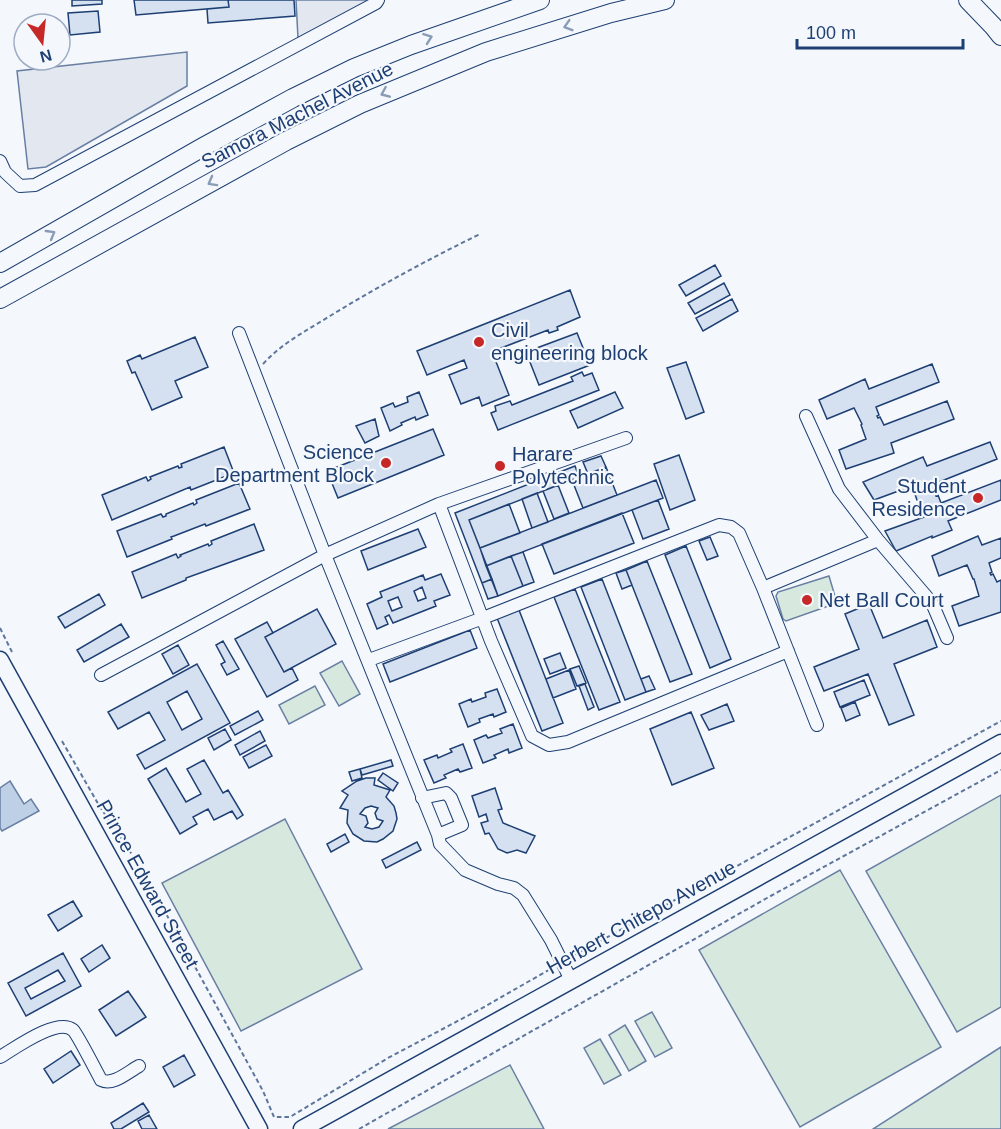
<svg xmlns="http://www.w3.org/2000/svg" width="1001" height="1129" viewBox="0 0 1001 1129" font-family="Helvetica,sans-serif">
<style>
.green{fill:#d7e8df;stroke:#687fa3;stroke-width:1.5}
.parking{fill:#e3e8f0;stroke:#687fa3;stroke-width:1.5}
.water{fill:#bed0e5;stroke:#687fa3;stroke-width:1.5}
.building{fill:#d5e0f0;stroke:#1d3f73;stroke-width:1.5;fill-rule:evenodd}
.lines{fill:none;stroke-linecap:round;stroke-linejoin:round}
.minor-casing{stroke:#1d3f73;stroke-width:14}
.major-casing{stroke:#1d3f73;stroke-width:19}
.highway-casing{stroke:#1d3f73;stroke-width:20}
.path{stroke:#5e769c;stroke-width:2;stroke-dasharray:4.5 3;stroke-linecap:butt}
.minor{stroke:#f4f7fb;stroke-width:12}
.major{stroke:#f4f7fb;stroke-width:16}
.highway{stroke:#f4f7fb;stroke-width:18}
.oneway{stroke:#889bb7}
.poi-dot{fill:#c62828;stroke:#f4f7fb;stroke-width:2}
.labels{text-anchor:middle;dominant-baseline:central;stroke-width:4.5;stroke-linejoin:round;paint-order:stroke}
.street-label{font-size:20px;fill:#1d3f73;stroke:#f4f7fb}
.poi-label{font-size:20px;fill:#1d3f73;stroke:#f4f7fb;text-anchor:start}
</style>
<rect width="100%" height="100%" fill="#f4f7fb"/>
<path class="green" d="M829 576 837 603 786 621 783 619 776 596 778 592Z
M342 661 360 694 339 706 320 673Z
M315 686 325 705 289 724 279 705Z
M1001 795V1007L957 1032 866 871Z
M285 819 362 969 241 1031 162 883Z
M840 870 941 1047 800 1127 699 950Z
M652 1012 672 1048 655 1057 635 1021Z
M625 1025 646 1061 629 1071 609 1035Z
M600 1039 621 1075 604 1084 584 1048Z
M1001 1047V1129H873Z
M510 1065 544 1129H388Z"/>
<path class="parking" d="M296 0H376L298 38Z
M187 52V86L46 167 28 169 17 71Z"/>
<path class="water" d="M10 781 24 804 31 799 39 811 2 831 0 828V788Z"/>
<path class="building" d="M72 0H102V4L72 6Z
M134 0H228L229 7 136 15Z
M228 0H294L295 16 208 23 207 9 229 7Z
M98 11 100 32 70 35 68 13Z
M715 265 721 276 686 296 679 285Z
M724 283 730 295 695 314 688 303Z
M570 290 580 317 557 327 558 330 549 333 548 330 496 350 497 353 493 354 509 395 482 406 479 397 461 404 449 375 467 368 464 360 427 375 417 351Z
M732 299 738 311 703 331 696 318Z
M577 333 590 365 539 385 526 352Z
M195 337 208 367 175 381 182 397 152 410 135 372 132 373 127 361 140 355 142 359Z
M686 362 704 412 686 419 667 368Z
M932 364 939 382 876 407 879 415 877 416 878 418 880 417 884 425 947 401 954 419 891 443 894 453 846 469 839 450 866 439 861 425 862 424 854 408 827 419 819 400 865 379 869 389Z
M582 372 584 376 592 373 599 390 498 430 491 413 496 411 495 406 510 401 512 405 573 381 571 377Z
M419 392 428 415 416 420 415 417 401 423 402 425 390 431 381 408 393 403 395 407 408 402 407 397Z
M615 392 623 408 578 428 570 411Z
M375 419 379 436 365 443 356 426Z
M433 429 444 455 338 498 327 471Z
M990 442 997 459 934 484 937 493H935L936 496 938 495 941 503 1001 480V500L948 521 952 530 932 538V536L896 551 885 531 924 517 919 500H917L912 486 874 500 863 482 923 457 927 466Z
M224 447 234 473 191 490 190 487 112 520 102 495 146 477 148 481 151 479 150 477 178 466 179 468 182 467 181 464Z
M679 455 695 500 670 510 654 464Z
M601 456 606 467 588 474 583 462Z
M575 466 579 477 469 520 492 579 482 583 455 513Z
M606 467 617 495 583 508 572 480Z
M656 480 663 498 486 566 480 548Z
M239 483 250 509 206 526 205 524 174 536 171 537 172 539 127 557 117 531 161 514 163 517 166 516V514L193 503 194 505 197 503 196 500Z
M558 485 569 513 554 519 543 491Z
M537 493 548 522 532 528 522 499Z
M658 500 669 529 643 539 632 510Z
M509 504 520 533 480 548 469 520Z
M622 513 634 543 554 574 542 544Z
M254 524 264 550 186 578V580L142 598 132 572 176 554 178 558 181 556 180 555 208 544 209 546 212 544 211 541Z
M418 529 426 547 368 570 361 551Z
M978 536 982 545 1001 538V558L989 563 992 572 990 573 991 575 993 574 997 582 1001 580V612L959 626 952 606 979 596 974 579H973L967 565 939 576 932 556Z
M710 537 718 556 707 560 699 541Z
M686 546 731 659 710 668 665 555Z
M523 552 534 582 523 586 511 556Z
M511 556 523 586 498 596 486 566Z
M647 561 692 674 670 682 626 570Z
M626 570 632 585 622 589 616 573Z
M441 574 450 595 434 601 436 606 393 623 389 615 385 617 388 624 377 629 367 604 382 597 380 592 423 575 425 580ZM422 587 426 598 418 601 414 591ZM398 597 402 607 392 611 388 601Z
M492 579 498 596 488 599 482 583Z
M602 579 646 692 625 700 581 587Z
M575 589 620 702 599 710 554 597Z
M99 594 105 605 65 628 58 617Z
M869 604 883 638 927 620 937 647 894 664 914 715 889 725 868 674 824 691 814 667 859 649 845 614Z
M317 609 336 644 284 672 265 637Z
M519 610 563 723 542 731 497 618Z
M267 622 273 633 265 637 284 672 292 668 298 680 267 697 235 639Z
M121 624 129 637 84 662 77 650Z
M470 630 477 648 390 682 383 664Z
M223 641 239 669 227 675 221 664 225 662 216 645Z
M178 645 189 665 173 674 162 654Z
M560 653 566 668 550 674 544 659Z
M197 664 230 723 145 769 137 755 165 740 149 712 118 729 108 712ZM187 691 202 719 182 730 167 702Z
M579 666 586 683 577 686 570 669Z
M569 670 576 689 553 698 546 679Z
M649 676 655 689 646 692 641 679Z
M864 680 870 695 840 707 834 692Z
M585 684 594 707 588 710 579 686Z
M497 689 506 712 494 717 493 714 479 719 480 722 468 727 459 704 471 699 472 702 486 697 485 693Z
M855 702 860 715 846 721 841 708Z
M727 704 734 721 709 730 701 715Z
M258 711 263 720 235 735 230 726Z
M691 712 714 768 672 785 650 729Z
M513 724 522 748 509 753 508 749 494 755 496 758 483 763 474 740 486 735 488 738 502 733 500 729Z
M225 729 231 740 214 750 208 738Z
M260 731 265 741 240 755 235 745Z
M463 744 472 768 460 772 458 769 444 775 446 778 434 783 424 760 437 755 438 758 452 752 450 749Z
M266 745 272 756 249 768 243 757Z
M204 760 223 793 228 790 243 815 237 819 232 811 214 820 208 809 193 817 197 824 180 834 148 779 166 768 186 802 201 794 187 769Z
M391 760 393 766 362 775 360 769Z
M360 769 362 778 352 781 349 772Z
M383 773 398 783 393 791 378 780Z
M366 778H375L374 785 390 790 386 797 394 806 396 813 397 819 393 831 383 839 377 842 364 841 353 834 347 823 348 810 340 808 348 795 342 791 357 781ZM371 806 378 808 375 813 377 819 383 821 379 827 372 829 365 827 368 823 366 816 360 814 365 808Z
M495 788 502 809 498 810 503 823 535 836 526 853 517 850 507 853 498 849 489 833 485 834 481 823 488 821 486 814 479 817 472 796Z
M345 834 349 842 331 852 327 844Z
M417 842 421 850 386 868 382 860Z
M73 901 82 916 58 931 48 915Z
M102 945 110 958 89 972 81 959Z
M63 953 81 986 26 1016 8 983ZM58 970 65 981 31 999 25 988Z
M128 991 146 1017 116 1036 99 1010Z
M71 1051 80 1065 53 1083 44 1069Z
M184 1055 195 1075 174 1087 163 1067Z
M143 1103 149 1112 121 1129H114L111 1123Z
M149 1115 157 1129H142L138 1121Z"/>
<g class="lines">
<g class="minor-casing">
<path id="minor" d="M0 161 5 172 20 186 35 185 376 3 378 0
M239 333 325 555 438 835 440 844 465 870 498 884 514 888 523 895 551 940 571 980
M806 416 839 489 878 540 932 603 947 638
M439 504 491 641 532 736 549 745 568 742 788 651
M763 588 878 540
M369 660 483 618 719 525 731 527 739 533 763 588 817 725
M101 675 325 555 439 504 626 438
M422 798 446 793 451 798 462 825 438 835
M0 1057C14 1049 57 1017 73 1030 78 1035 96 1071 101 1080 113 1086 128 1072 139 1066"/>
</g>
<g class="major-casing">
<path id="major" d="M0 660 259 1129
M302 1129 1001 743"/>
</g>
<g class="highway-casing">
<path id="highway" d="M968 0 993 26 1001 36
M0 263 203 147 293 98 354 68 411 45 540 0
M0 299 286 141 360 104 486 52 611 13 665 0"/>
</g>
<path class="path" d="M263 364C282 343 306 331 330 316 379 286 429 259 480 234
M0 628 12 652
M62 741 100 807 141 868 263 1091 274 1117H290L388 1058 486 1006 552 968
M573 956 1001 721
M359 1129 767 898 1001 770"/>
<use href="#minor" class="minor"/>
<use href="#major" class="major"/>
<use href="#highway" class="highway"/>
</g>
<defs><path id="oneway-chevron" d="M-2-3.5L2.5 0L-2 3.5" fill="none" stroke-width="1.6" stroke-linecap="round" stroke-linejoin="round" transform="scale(1.5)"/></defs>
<g class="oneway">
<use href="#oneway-chevron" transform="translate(568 26) rotate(163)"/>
<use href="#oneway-chevron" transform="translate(428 38) rotate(-20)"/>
<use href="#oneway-chevron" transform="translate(385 93) rotate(157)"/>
<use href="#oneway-chevron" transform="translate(212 182) rotate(151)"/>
<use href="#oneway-chevron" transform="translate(51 234) rotate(-30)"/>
</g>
<g class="poi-dot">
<circle cx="479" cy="342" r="6"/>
<circle cx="386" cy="463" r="6"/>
<circle cx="500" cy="466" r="6"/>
<circle cx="978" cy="498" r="6"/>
<circle cx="807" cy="600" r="6"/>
</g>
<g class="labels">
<g class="street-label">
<text transform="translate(297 115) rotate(-27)">Samora Machel Avenue</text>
<text transform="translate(148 884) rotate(61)">Prince Edward Street</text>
<text transform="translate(641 917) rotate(-29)">Herbert Chitepo Avenue</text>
</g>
<g class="poi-label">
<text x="491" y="330">Civil<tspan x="491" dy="23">engineering block</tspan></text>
<text x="374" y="452" text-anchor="end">Science<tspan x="374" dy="23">Department Block</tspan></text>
<text x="512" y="454">Harare<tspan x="512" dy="23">Polytechnic</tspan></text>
<text x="966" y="486" text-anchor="end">Student<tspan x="966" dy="23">Residence</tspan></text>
<text x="819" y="600">Net Ball Court</text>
</g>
</g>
<g transform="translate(42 42) rotate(165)"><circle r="28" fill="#f4f7fb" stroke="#9eadc5" stroke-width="1.5"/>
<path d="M0-4.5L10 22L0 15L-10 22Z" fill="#c62828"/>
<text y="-9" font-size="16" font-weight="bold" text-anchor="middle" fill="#1d3f73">N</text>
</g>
<path d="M797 39v9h166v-9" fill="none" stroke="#1d3f73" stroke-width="3"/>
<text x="806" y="39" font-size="18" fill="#1d3f73" stroke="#f4f7fb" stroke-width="4.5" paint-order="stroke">100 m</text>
</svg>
